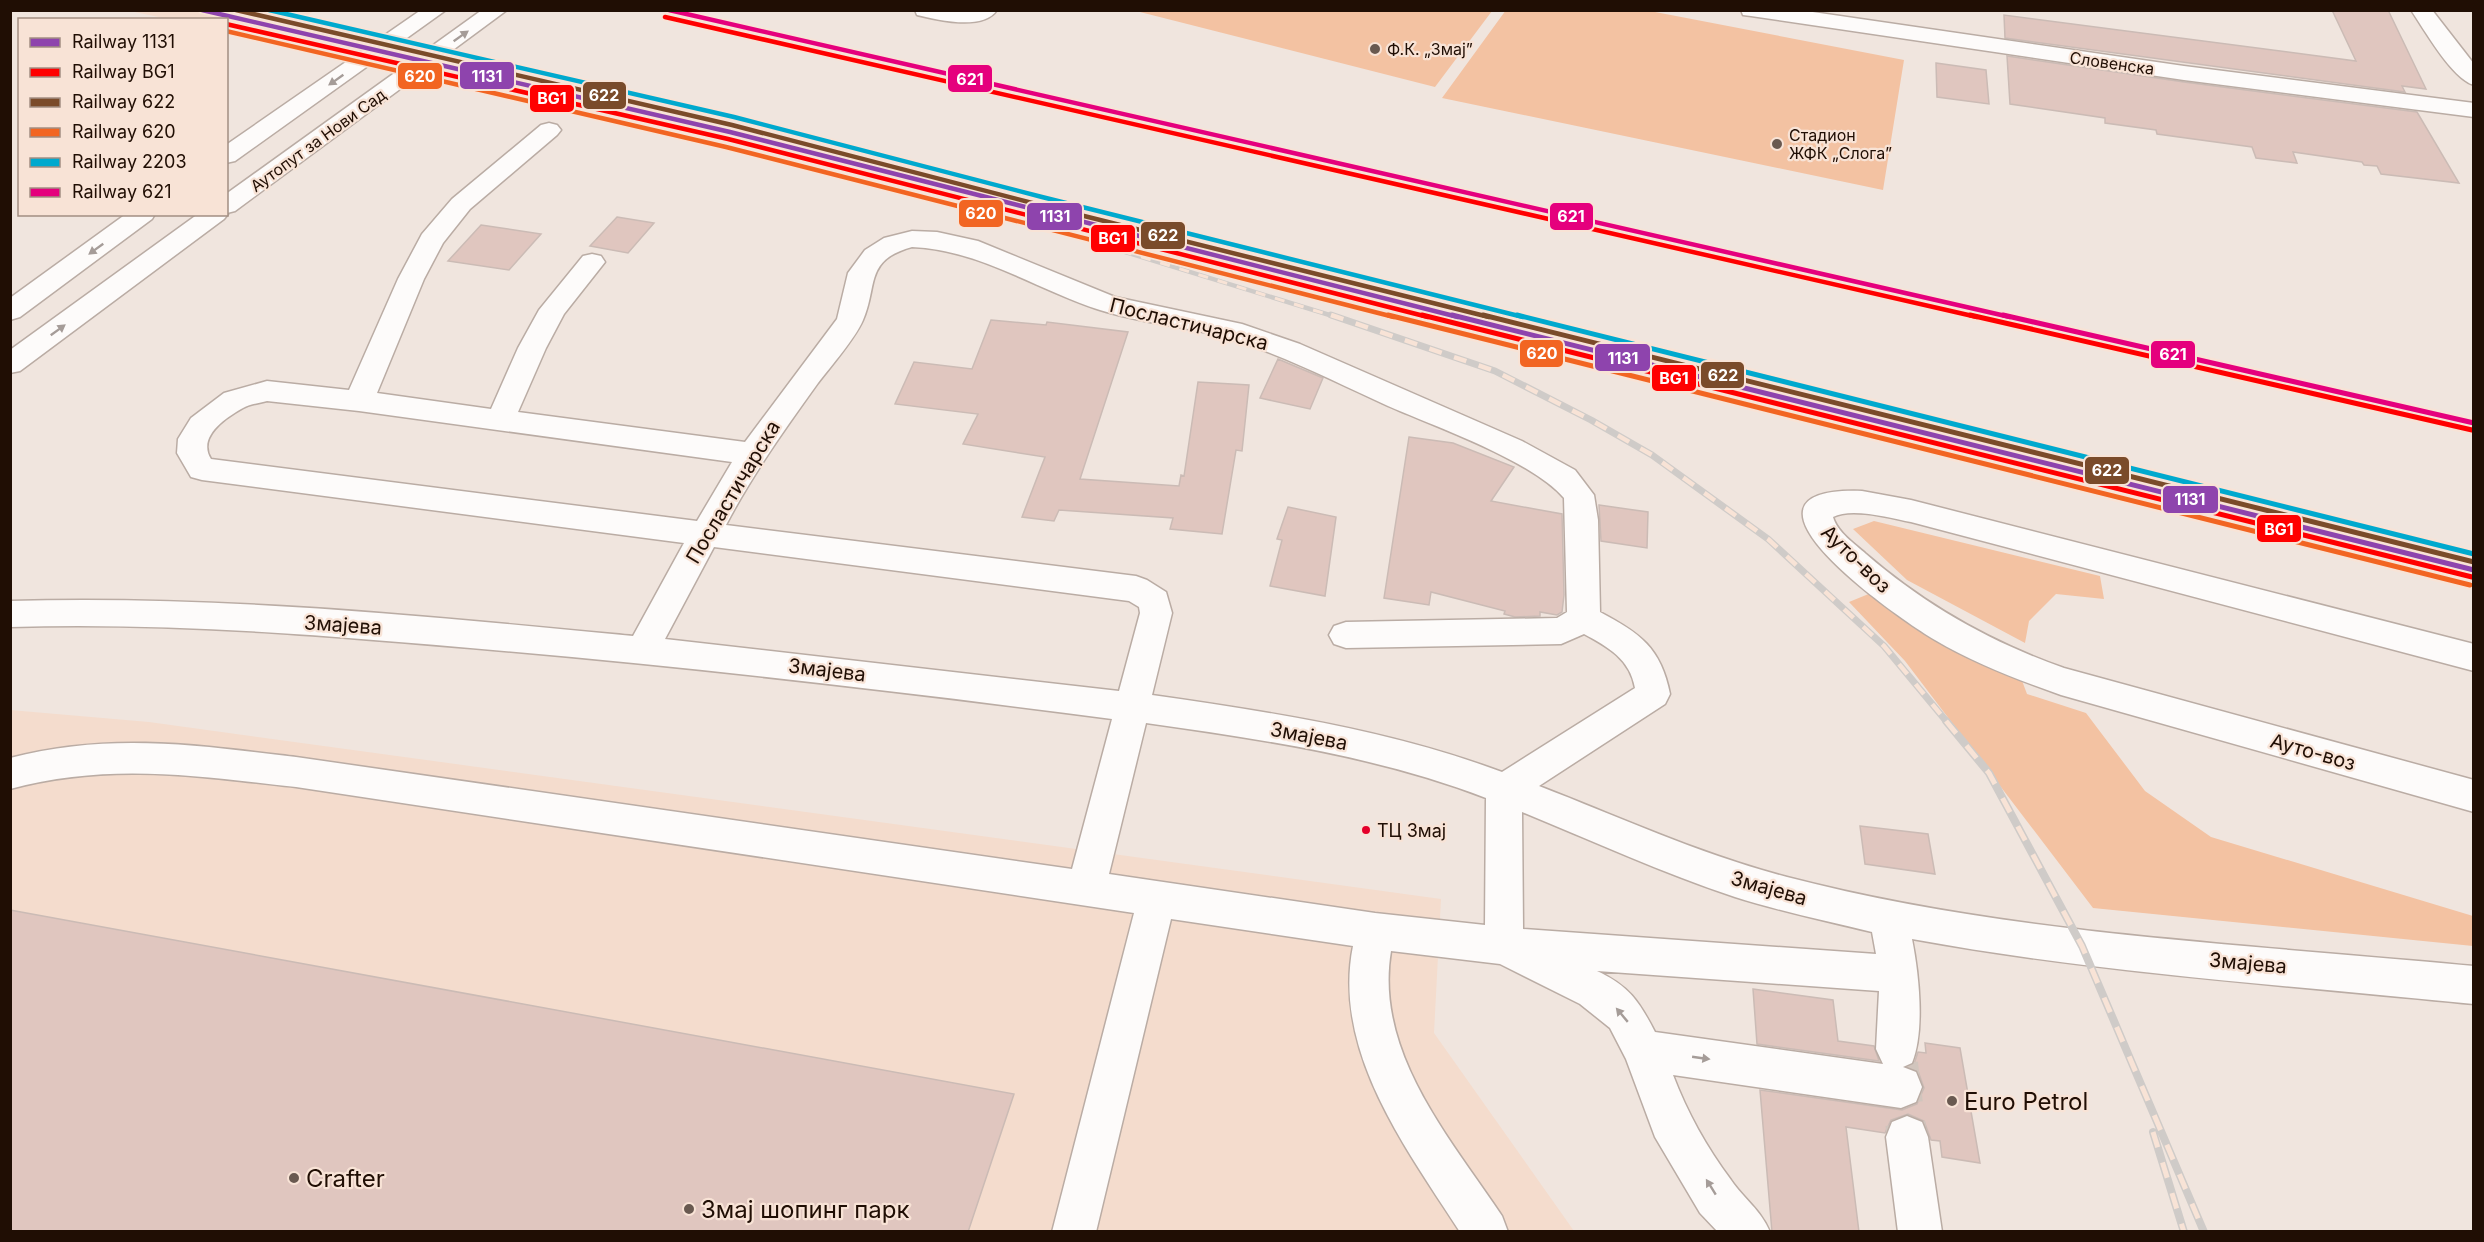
<svg xmlns="http://www.w3.org/2000/svg" width="2484" height="1242" viewBox="0 0 2484 1242" font-family="Inter,sans-serif">
<style>
.built{fill:#f4dccd}
.green{fill:#f3c2a2}
.building{fill:#e0c6bf;stroke:#cbbbb5;stroke-width:1.5}
.lines{fill:none;stroke-linecap:round;stroke-linejoin:round}
.minor-tunnel{stroke:#d1c5bd;stroke-width:40;stroke-dasharray:40 20;stroke-linecap:butt}
.minor-casing{stroke:#baaca4;stroke-width:3}
.major-casing{stroke:#baaca4;stroke-width:3}
.minor{fill:#fdfbfa;fill-rule:evenodd}
.major{fill:#fdfbfa;fill-rule:evenodd}
.rail-far2-casing{stroke:#cfcbc8;stroke-width:4.5}
.rail-far1-casing{stroke:#cfcbc8;stroke-width:7}
.rail-casing{stroke:#cfcbc8;stroke-width:8}
.rail-far2{stroke:#f8e3d6;stroke-width:3;stroke-dasharray:10;stroke-linecap:butt}
.rail-far1{stroke:#f8e3d6;stroke-width:4.5;stroke-dasharray:13;stroke-linecap:butt}
.rail{stroke:#f8e3d6;stroke-width:5;stroke-dasharray:16;stroke-linecap:butt}
.rail-1-far1-casing{stroke:#f8e3d6;stroke-width:8}
.rail-1-casing{stroke:#f8e3d6;stroke-width:10}
.rail-2-far1-casing{stroke:#f8e3d6;stroke-width:8}
.rail-2-casing{stroke:#f8e3d6;stroke-width:10}
.rail-3-far1-casing{stroke:#f8e3d6;stroke-width:8}
.rail-3-casing{stroke:#f8e3d6;stroke-width:10}
.rail-4-far1-casing{stroke:#f8e3d6;stroke-width:8}
.rail-4-casing{stroke:#f8e3d6;stroke-width:10}
.rail-5-far1-casing{stroke:#f8e3d6;stroke-width:8}
.rail-5-casing{stroke:#f8e3d6;stroke-width:10}
.rail-6-far1-casing{stroke:#f8e3d6;stroke-width:8}
.rail-6-casing{stroke:#f8e3d6;stroke-width:10}
.rail-1-far1{stroke:#8e44ad;stroke-width:4.5}
.rail-1{stroke:#8e44ad;stroke-width:5}
.rail-2-far1{stroke:#f00;stroke-width:4.5}
.rail-2{stroke:#f00;stroke-width:5}
.rail-3-far1{stroke:#7a4b2a;stroke-width:4.5}
.rail-3{stroke:#7a4b2a;stroke-width:5}
.rail-4-far1{stroke:#f26522;stroke-width:4.5}
.rail-4{stroke:#f26522;stroke-width:5}
.rail-5-far1{stroke:#00a9ce;stroke-width:4.5}
.rail-5{stroke:#00a9ce;stroke-width:5}
.rail-6-far1{stroke:#e5007d;stroke-width:4.5}
.rail-6{stroke:#e5007d;stroke-width:5}
.oneway{fill:#a59c98}
.poi-dot{fill:#695950;stroke:#f8e3d6;stroke-width:2}
.bus-dot{fill:#e4002b;stroke:#f8e3d6;stroke-width:2}
.labels{text-anchor:middle;dominant-baseline:central;stroke-width:4.5;stroke-linejoin:round;paint-order:stroke}
.far-poi-label{font-size:16px;fill:#200e04;stroke:#f8e3d6;text-anchor:start}
.far-street-label{font-size:16px;fill:#200e04;stroke:#f8e3d6}
.bus-label{font-size:18px;fill:#200e04;stroke:#f8e3d6;text-anchor:start}
.street-label{font-size:20px;fill:#200e04;stroke:#f8e3d6}
.near-poi-label{font-size:24px;fill:#200e04;stroke:#f8e3d6;text-anchor:start}
.line-badge{stroke:#f8e3d6;stroke-width:2}
.badge-label{font-size:16px;text-anchor:middle;font-weight:bold;fill:#fff}
</style>
<rect width="100%" height="100%" fill="#f0e5de"/>
<path class="built" d="M130 11H314L263 42 227 33 226 20 168 19Z
M10 710 149 722 1441 899 1434 1033 1574 1231H11Z"/>
<path class="green" d="M1506 10 1650 11 1904 60 1883 190 1442 98Z
M1136 11H1492L1435 87Z
M1874 521 2100 576 2104 599 2056 594 2029 621 2025 643 1907 580 1853 529Z
M1871 593 1934 640 2021 678 2027 694 2086 713 2145 791 2211 837 2473 916V946L2093 908 1905 661 1849 602Z"/>
<path class="building" d="M2332 10H2388L2426 89 2402 86 2405 92 2005 38 2004 15 2356 61Z
M2007 56 2184 82 2417 112 2459 183 2381 174 2377 166 2364 165 2362 162 2293 152 2297 163 2256 158 2252 147 2157 134 2156 130 2105 123V118L2010 104Z
M1936 63 1986 70 1989 104 1937 97Z
M617 217 654 223 628 253 590 246Z
M481 225 541 234 509 270 448 261Z
M991 320 1046 325 1047 322 1128 332 1080 479 1179 486 1181 475 1184 476 1198 382 1249 385 1242 451 1236 450 1222 534 1170 529 1173 518 1059 510 1054 521 1022 517 1045 457 963 444 978 414 895 404 914 362 972 369Z
M1278 359 1323 378 1310 409 1260 398Z
M1409 437 1453 443 1514 467 1491 501 1562 514 1564 595 1562 612 1557 615 1540 612V616L1515 617 1504 614 1505 611 1431 592 1429 605 1384 598Z
M1599 505 1648 512 1647 548 1601 541Z
M1288 507 1336 517 1325 596 1270 586 1282 540 1277 539Z
M1860 826 1928 834 1935 874 1865 864Z
M10 910 1014 1094 968 1232H10Z
M1753 989 1833 1000 1838 1041 1874 1046 1879 1061 1757 1044Z
M1925 1043 1960 1048 1980 1163 1942 1157 1940 1141 1931 1140 1924 1121 1908 1114 1891 1120 1885 1133 1846 1127 1859 1232H1772L1760 1090 1902 1110 1917 1104 1924 1088 1918 1071 1909 1067 1914 1064 1918 1052 1926 1053Z"/>
<g class="lines">
<path class="minor-tunnel" d="M1898 1064 1907 1137"/>
<g class="minor-casing">
<path id="minor" d="M915 10H997C983 31 938 20 917 15Z
M1741 10H1799L2184 66 2474 103V117L2184 80 1751 16 1743 15Z
M2411 10H2432L2474 64V85C2452 79 2424 29 2411 10Z
M549 123 557 125 561 130 557 135 470 209 443 243 424 279 377 393 491 409 518 348 539 310 583 256 592 254 601 256 605 262 564 314 546 348 518 412 745 442 837 319 848 273 865 250 884 238 912 231 937 232 978 241 1115 297 1242 324 1300 344 1522 441 1575 470 1594 495 1598 520 1600 612C1640 633 1661 648 1670 694L1665 704 1539 786C1622 818 1702 855 1787 877 2010 935 2245 944 2474 966V1004C2286 985 2098 973 1912 939 1919 974 1925 1031 1912 1063L1903 1067 1916 1072 1922 1087 1916 1102 1901 1108 1673 1075C1687 1112 1707 1148 1731 1180 1744 1199 1761 1210 1770 1232H1718L1700 1213 1655 1137 1626 1059 1610 1028 1580 1004 1500 964 1391 951C1374 1052 1450 1138 1502 1216L1508 1232H1460C1406 1148 1332 1051 1353 946L1171 919 1096 1232H1052L1134 913 296 787C196 776 109 762 10 789V758C109 732 197 745 296 757L1072 869 1112 719C906 692 700 668 493 650 333 636 172 622 10 627V601C218 595 426 616 633 636L684 543 202 480 191 477 177 453 178 439 191 418 224 393 267 381 349 390 398 279 422 234 452 199 541 125ZM912 247C981 250 1037 290 1100 310 1143 324 1190 326 1234 340 1287 357 1338 383 1388 406 1436 427 1531 460 1564 498L1567 612 1557 618 1346 622 1334 626 1329 635 1334 644 1346 648 1561 644 1584 634C1608 647 1630 659 1635 688L1502 772C1390 730 1271 712 1152 695L1172 613 1166 592 1147 580 1136 576 726 525C752 475 785 429 818 383 831 366 855 339 863 320 878 286 864 260 912 247ZM267 401 359 411 732 462 697 521 211 459C197 437 225 418 243 408 250 404 260 403 267 401ZM714 547 1129 601 1139 607 1140 613 1119 691 665 639ZM1146 723C1260 739 1377 756 1486 798L1485 925 1375 913 1109 874ZM1522 812C1593 841 1662 873 1735 897 1779 911 1826 921 1872 932L1876 954 1523 929ZM1597 971 1879 991 1876 1049 1883 1064 1655 1032C1639 1001 1629 986 1597 971Z
M1862 491 1911 500 2474 644V671L1911 522C1891 518 1851 507 1833 517 1837 532 1855 544 1866 554 1925 605 1990 642 2064 668L2474 780V812L2061 695C2018 680 1974 663 1935 640 1896 617 1709 486 1862 491Z
M1907 1116 1922 1122 1928 1137 1942 1232H1898L1886 1137 1892 1122Z"/>
</g>
<g class="major-casing">
<path id="major" d="M421 10H446L235 161 226 163V145Z
M482 10H507L235 211 227 213 228 214 224 219 20 371 10 373V350L198 214H226V194Z
M126 214H155L152 219 20 317 10 320V298Z"/>
</g>
<use href="#minor" class="minor"/>
<use href="#major" class="major"/>
<g class="rail-far2-casing">
<path id="rail-far2" d="M1122 251 1336 317"/>
</g>
<g class="rail-far1-casing">
<path id="rail-far1" d="M1331 315 1495 371 1591 420 1652 455 1768 539 1884 646 1947 722"/>
</g>
<g class="rail-casing">
<path id="rail" d="M1946 721 1989 773 2082 946 2204 1232
M2153 1132 2184 1232"/>
</g>
<use href="#rail-far2" class="rail-far2"/>
<use href="#rail-far1" class="rail-far1"/>
<use href="#rail" class="rail"/>
<g class="rail-1-far1-casing">
<path id="rail-1-far1" d="M202 10 730 132 1458 317"/>
</g>
<g class="rail-1-casing">
<path id="rail-1" d="M1452 315 2474 570"/>
</g>
<g class="rail-2-far1-casing">
<path id="rail-2-far1" d="M665 17 1977 317
M226 24 728 139 1428 317"/>
</g>
<g class="rail-2-casing">
<path id="rail-2" d="M1422 315 2472 577
M1970 315 2472 430"/>
</g>
<g class="rail-3-far1-casing">
<path id="rail-3-far1" d="M236 10 732 125 1040 205 1489 317"/>
</g>
<g class="rail-3-casing">
<path id="rail-3" d="M1483 315 2474 562"/>
</g>
<g class="rail-4-far1-casing">
<path id="rail-4-far1" d="M226 31 726 147 1394 317"/>
</g>
<g class="rail-4-casing">
<path id="rail-4" d="M1388 315 2470 585"/>
</g>
<g class="rail-5-far1-casing">
<path id="rail-5-far1" d="M269 10 734 117 1042 197 1523 317"/>
</g>
<g class="rail-5-casing">
<path id="rail-5" d="M1517 315 2474 554"/>
</g>
<g class="rail-6-far1-casing">
<path id="rail-6-far1" d="M669 10 2010 317"/>
</g>
<g class="rail-6-casing">
<path id="rail-6" d="M2003 315 2474 423"/>
</g>
<use href="#rail-1-far1" class="rail-1-far1"/>
<use href="#rail-1" class="rail-1"/>
<use href="#rail-2-far1" class="rail-2-far1"/>
<use href="#rail-2" class="rail-2"/>
<use href="#rail-3-far1" class="rail-3-far1"/>
<use href="#rail-3" class="rail-3"/>
<use href="#rail-4-far1" class="rail-4-far1"/>
<use href="#rail-4" class="rail-4"/>
<use href="#rail-5-far1" class="rail-5-far1"/>
<use href="#rail-5" class="rail-5"/>
<use href="#rail-6-far1" class="rail-6-far1"/>
<use href="#rail-6" class="rail-6"/>
</g>
<defs><path id="oneway-solid" d="M-6-.8H1V-3.2L6.5 0L1 3.2V.8H-6Z" transform="scale(1.5)"/></defs>
<g class="oneway">
<use href="#oneway-solid" transform="translate(461 36) rotate(-35)"/>
<use href="#oneway-solid" transform="translate(336 80) rotate(145)"/>
<use href="#oneway-solid" transform="translate(96 249) rotate(144)"/>
<use href="#oneway-solid" transform="translate(58 330) rotate(-36)"/>
<use href="#oneway-solid" transform="translate(1622 1015) rotate(-130)"/>
<use href="#oneway-solid" transform="translate(1701 1058) rotate(8)"/>
<use href="#oneway-solid" transform="translate(1711 1187) rotate(-122)"/>
</g>
<g class="poi-dot">
<circle cx="1375" cy="49" r="6"/>
<circle cx="1777" cy="144" r="6"/>
<circle cx="1952" cy="1101" r="6"/>
<circle cx="294" cy="1178" r="6"/>
<circle cx="689" cy="1209" r="6"/>
</g>
<circle class="bus-dot" cx="1366" cy="830" r="5"/>
<g class="labels">
<g class="far-poi-label">
<text x="1387" y="49">Ф.К. „Змај”</text>
<text x="1789" y="135">Стадион<tspan x="1789" dy="18">ЖФК „Слога”</tspan></text>
</g>
<g class="far-street-label">
<text transform="translate(2112 63) rotate(8)">Словенска</text>
<text transform="translate(318 140) rotate(-36)">Аутопут за Нови Сад</text>
</g>
<g class="bus-label">
<text x="1377" y="830">ТЦ Змај</text>
</g>
<g class="street-label">
<text transform="translate(1189 324) rotate(14)">Посластичарска</text>
<text transform="translate(733 492) rotate(-59)">Посластичарска</text>
<text transform="translate(1856 559) rotate(44)">Ауто-воз</text>
<text transform="translate(343 625) rotate(4)">Змајева</text>
<text transform="translate(827 670) rotate(7)">Змајева</text>
<text transform="translate(1309 736) rotate(11)">Змајева</text>
<text transform="translate(2313 752) rotate(16)">Ауто-воз</text>
<text transform="translate(1769 888) rotate(16)">Змајева</text>
<text transform="translate(2248 963) rotate(5)">Змајева</text>
</g>
<g class="near-poi-label">
<text x="1964" y="1101">Euro Petrol</text>
<text x="306" y="1178">Crafter</text>
<text x="701" y="1209">Змај шопинг парк</text>
</g>
</g>
<g class="line-badge">
<rect x="459" y="61" width="56" height="29" rx="6" fill="#8e44ad"/>
<rect x="397" y="62" width="46" height="28" rx="6" fill="#f26522"/>
<rect x="947" y="64" width="46" height="29" rx="6" fill="#e5007d"/>
<rect x="582" y="81" width="45" height="29" rx="6" fill="#7a4b2a"/>
<rect x="529" y="84" width="46" height="29" rx="6" fill="#f00"/>
<rect x="958" y="199" width="46" height="29" rx="6" fill="#f26522"/>
<rect x="1026" y="202" width="57" height="29" rx="6" fill="#8e44ad"/>
<rect x="1549" y="202" width="45" height="29" rx="6" fill="#e5007d"/>
<rect x="1140" y="221" width="46" height="29" rx="6" fill="#7a4b2a"/>
<rect x="1090" y="224" width="46" height="29" rx="6" fill="#f00"/>
<rect x="1519" y="339" width="45" height="29" rx="6" fill="#f26522"/>
<rect x="2150" y="340" width="46" height="29" rx="6" fill="#e5007d"/>
<rect x="1594" y="343" width="57" height="29" rx="6" fill="#8e44ad"/>
<rect x="1700" y="361" width="45" height="28" rx="6" fill="#7a4b2a"/>
<rect x="1651" y="364" width="46" height="28" rx="6" fill="#f00"/>
<rect x="2084" y="456" width="46" height="29" rx="6" fill="#7a4b2a"/>
<rect x="2162" y="485" width="57" height="29" rx="6" fill="#8e44ad"/>
<rect x="2256" y="514" width="46" height="29" rx="6" fill="#f00"/>
</g>
<g class="badge-label">
<text x="487" y="82">1131</text>
<text x="420" y="82">620</text>
<text x="970" y="85">621</text>
<text x="604" y="101">622</text>
<text x="552" y="104">BG1</text>
<text x="981" y="219">620</text>
<text x="1055" y="222">1131</text>
<text x="1571" y="222">621</text>
<text x="1163" y="241">622</text>
<text x="1113" y="244">BG1</text>
<text x="1542" y="359">620</text>
<text x="2173" y="360">621</text>
<text x="1623" y="364">1131</text>
<text x="1723" y="381">622</text>
<text x="1674" y="384">BG1</text>
<text x="2107" y="476">622</text>
<text x="2190" y="505">1131</text>
<text x="2279" y="535">BG1</text>
</g>
<rect width="2484" height="1242" fill="none" stroke="#200e04" stroke-width="24"/>
<rect x="18" y="18" width="210" height="198" fill="#f8e3d6" stroke="#a28e82" stroke-width="1.5"/>
<rect x="30" y="38" width="30" height="9" fill="#8e44ad" stroke="#a28e82" stroke-width="1.5"/>
<text x="72" y="48" font-size="18" fill="#200e04">Railway 1131</text>
<rect x="30" y="68" width="30" height="9" fill="#ff0000" stroke="#a28e82" stroke-width="1.5"/>
<text x="72" y="78" font-size="18" fill="#200e04">Railway BG1</text>
<rect x="30" y="98" width="30" height="9" fill="#7a4b2a" stroke="#a28e82" stroke-width="1.5"/>
<text x="72" y="108" font-size="18" fill="#200e04">Railway 622</text>
<rect x="30" y="128" width="30" height="9" fill="#f26522" stroke="#a28e82" stroke-width="1.5"/>
<text x="72" y="138" font-size="18" fill="#200e04">Railway 620</text>
<rect x="30" y="158" width="30" height="9" fill="#00a9ce" stroke="#a28e82" stroke-width="1.5"/>
<text x="72" y="168" font-size="18" fill="#200e04">Railway 2203</text>
<rect x="30" y="188" width="30" height="9" fill="#e5007d" stroke="#a28e82" stroke-width="1.5"/>
<text x="72" y="198" font-size="18" fill="#200e04">Railway 621</text>
</svg>
